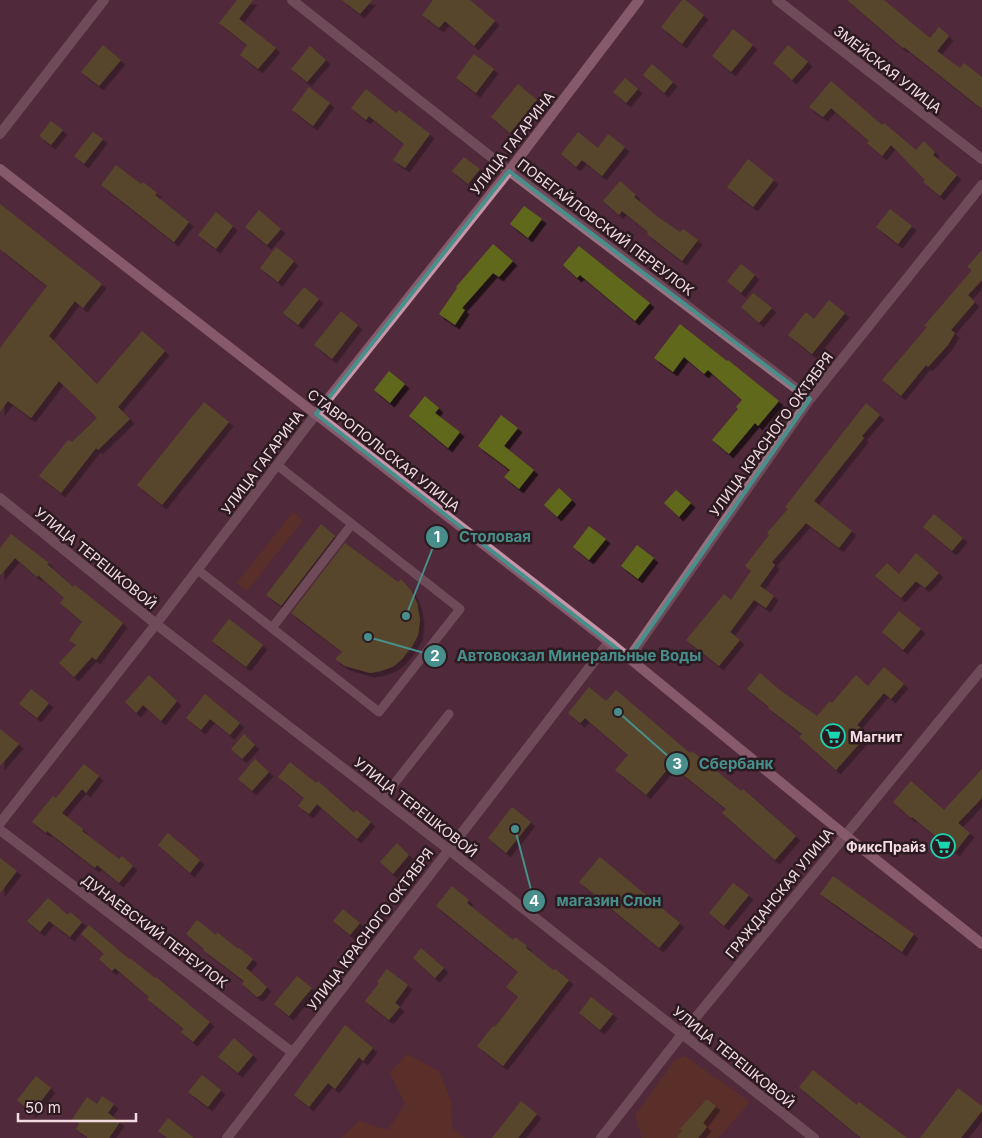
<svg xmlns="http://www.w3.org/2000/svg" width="982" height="1138" viewBox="0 0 982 1138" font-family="Inter,sans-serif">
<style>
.green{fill:#663714}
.building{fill:#61681c;filter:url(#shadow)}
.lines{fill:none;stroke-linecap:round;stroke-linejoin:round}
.lane{stroke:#947480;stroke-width:9}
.street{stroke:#947480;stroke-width:10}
.secondary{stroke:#c894a7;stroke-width:10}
.marked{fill:none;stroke:#488f8b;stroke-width:4;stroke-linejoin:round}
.labels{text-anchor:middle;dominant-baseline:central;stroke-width:5;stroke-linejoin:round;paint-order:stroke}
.street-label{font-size:14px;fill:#f4dae3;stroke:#2b1a20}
.poi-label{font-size:14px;font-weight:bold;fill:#f4dae3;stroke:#2b1a20;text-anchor:start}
.leader{fill:none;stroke:#488f8b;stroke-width:2}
.callout-dot{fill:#488f8b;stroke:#2b1a20;stroke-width:2}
.mark-label{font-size:15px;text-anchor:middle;font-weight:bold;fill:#fff}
.callout-label{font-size:15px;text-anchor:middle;font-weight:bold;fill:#488f8b;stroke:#2b1a20;stroke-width:5;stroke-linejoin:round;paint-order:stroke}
</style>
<defs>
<filter id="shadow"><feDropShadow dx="4.5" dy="4.5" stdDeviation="0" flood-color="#0009"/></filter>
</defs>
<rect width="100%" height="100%" fill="#502a3a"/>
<path class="green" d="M293 512 303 520 247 591 237 583Z
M407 1054 440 1072 451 1102 452 1128 465 1138H341L359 1121 388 1130 405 1104 390 1073Z
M685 1056 750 1102 718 1138H642L635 1115 675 1060Z"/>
<path class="building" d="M237 0H253L239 19 276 48 258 69 240 55 247 45 219 23Z
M342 0H372L360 14Z
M433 0H470L495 21 474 46 445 21 439 28 422 15Z
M682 0H685L704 15 682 44 661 27Z
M847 0H884L930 38 939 27 949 36 937 51 960 68 964 63 982 77V109L904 47 903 48Z
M733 29 753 45 731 72 712 56Z
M103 45 121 60 99 86 81 72Z
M788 45 808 62 792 80 773 63Z
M310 46 326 60 307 82 291 69Z
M474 54 494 69 476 93 456 78Z
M652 64 673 82 664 93 643 75Z
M625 78 638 89 626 103 613 92Z
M831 81 882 125 884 123 916 150 924 141 935 152 933 155 957 175 940 196 923 182 925 180 891 145 882 156 867 143 869 141 831 108 823 117 809 107Z
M518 84 537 100 510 133 491 117Z
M309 87 330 103 313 126 292 110Z
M366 89 396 113 399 110 430 134 405 168 393 160 404 144 369 116 366 120 351 108Z
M51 121 63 130 51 145 39 136Z
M93 132 103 139 84 164 74 156Z
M578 132 598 148 608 134 625 147 602 176 582 160 576 167 561 154Z
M464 157 480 169 468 184 452 171Z
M748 159 774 180 753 207 727 187Z
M116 165 141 184 143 182 157 193 155 195 189 222 174 242 101 185Z
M620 181 636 195 634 197 658 217 680 232 683 229 698 240 682 261 647 234 648 232 622 211 619 215 603 201Z
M0 204 102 284 83 308 75 301 49 336 97 384 142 331 165 351 118 407 130 419 98 450 96 448 61 493 39 476 68 440 72 442 97 418 59 381 31 418 8 401 0 412V348L47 286 0 249Z
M524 206 542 219 528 238 510 224Z
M890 209 912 226 898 244 876 227Z
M259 210 281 229 267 245 245 227Z
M216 212 233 226 216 249 198 235Z
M493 244 513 261 499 277 493 273 462 308 465 310 455 325 439 314 457 288 456 287Z
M579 246 650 303 635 321 580 275 577 278 563 265Z
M276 247 294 261 278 282 260 268Z
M982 250V280L968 295 975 302 951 330 955 333 948 345 928 367 926 365 901 396 882 380 927 327 924 326 972 270 967 267Z
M741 264 755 275 741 293 727 281Z
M304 287 319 299 298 325 283 313Z
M753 293 772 308 759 323 741 307Z
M829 300 845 313 812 354 788 335 806 312 814 319Z
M341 311 358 325 332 359 314 345Z
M680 324 727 361 728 360 779 401 758 426 755 423 729 454 712 440 738 409 736 407 742 400 708 370 704 374 684 357 673 372 654 358Z
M389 371 405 384 390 403 374 390Z
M425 396 439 408 435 413 460 432 448 448 409 416Z
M204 402 229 422 162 505 137 485Z
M866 403 880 415 862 436 864 438 814 501 852 531 839 548 806 523 772 562 775 565 760 586 774 596 766 608 754 600 730 632 740 640 719 666 686 640 724 594 731 600 751 571 745 566 769 535 767 533 788 509 785 507Z
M501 415 518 428 504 446 534 470 519 489 504 477 510 470 478 446Z
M559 488 572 500 557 517 544 505Z
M676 490 691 503 679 517 664 503Z
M934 514 963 538 952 551 923 527Z
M321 524 335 536 281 606 280 605 266 595Z
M589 526 606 539 589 560 573 547Z
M11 534 49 563 47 564 73 587 75 585 123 623 96 660 92 657 74 677 59 663 76 645 69 640 82 622 60 603 64 598 38 575 37 577 15 558 0 576V548Z
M345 543 398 582 401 579 411 590 417 603 420 620 418 635 413 645 402 659 394 666 381 671 370 673 345 666 335 659 342 652 291 613Z
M637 545 654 558 638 579 621 566Z
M916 553 939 573 925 588 916 581 901 598 875 576 887 563 899 574Z
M899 611 921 629 903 650 882 632Z
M229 619 263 645 246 667 212 641Z
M884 667 904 684 891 699 884 693 857 725 868 734 836 770 799 737 802 734 768 708 769 707 747 689 760 673 781 691 817 716 830 701 832 703 856 675 868 686Z
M149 675 177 701 161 721 143 705 136 713 125 702Z
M589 687 606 701 616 690 690 753 692 751 741 791 743 789 796 836 775 860 722 813 726 809 671 765 646 795 615 770 628 755 585 718 580 723 568 713Z
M31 689 49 703 37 718 19 704Z
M205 694 240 723 230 735 210 719 201 730 186 718Z
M0 729 19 744 0 766Z
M244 734 255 745 242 759 231 749Z
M255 759 269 772 252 791 238 779Z
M290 762 316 783 318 781 354 813 356 810 371 822 357 839 317 804 309 814 298 806 304 798 278 777Z
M84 764 99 776 86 793 82 789 62 813 83 829 82 831 119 859 122 856 133 866 119 883 97 865 95 868 47 831 46 833 32 822 53 796 56 798Z
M982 769V798L958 823 970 833 955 852 912 817 911 818 893 802 911 781 944 810Z
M512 807 531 822 506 853 488 838Z
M168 833 200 860 190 873 158 845Z
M397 843 409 855 393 874 380 862Z
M600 857 680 923 659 948 579 882Z
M0 858 17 871 0 893Z
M833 876 914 934 902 952 820 894Z
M733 883 749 895 724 926 709 913Z
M452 886 469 900 467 903 513 940 515 937 527 946 526 948 553 970 555 969 569 980 503 1066 477 1046 493 1026 495 1027 518 997 506 987 518 972 436 906Z
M48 898 68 915 70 912 82 922 70 937 49 921 40 932 27 921Z
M343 909 360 923 350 935 333 921Z
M197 920 216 935 217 932 238 949 239 948 253 959 246 968 267 987 261 995 257 997 242 984 244 981 203 950 204 949 186 934Z
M89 925 129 959 130 958 155 978 156 977 210 1022 193 1042 181 1032 184 1029 147 999 149 997 115 968 112 971 99 959 104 954 81 934Z
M421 948 444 968 435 978 413 958Z
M387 969 408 985 395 1003 400 1007 389 1020 365 1001 379 983 377 982Z
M297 976 312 988 289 1016 274 1004Z
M591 997 613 1014 600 1030 579 1013Z
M345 1025 373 1048 363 1061 359 1057 335 1089 328 1083 309 1107 294 1095Z
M234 1038 253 1055 238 1073 218 1057Z
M813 1070 857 1105 859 1102 907 1138H861L799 1087Z
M202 1075 221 1090 208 1107 188 1092Z
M36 1076 51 1088 32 1113 17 1100Z
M958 1088 982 1106V1111L961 1138H920Z
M102 1096 114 1104 108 1113 120 1122 109 1138H88L76 1129 79 1124 72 1119 87 1097 97 1104Z
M707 1099 716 1106 703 1123 707 1127 698 1138H679L677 1137 682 1131 680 1129Z
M521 1101 537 1114 518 1138H492Z
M168 1118 194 1138H167L158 1131Z"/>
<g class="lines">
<path class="lane" d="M198 570 379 712 460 609 277 465
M272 628 352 524
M383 798 449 714"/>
<path class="street" d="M292 0 509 171 810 399
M777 0 982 159
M0 134 104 0
M0 498 156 624 448 849 814 1138
M629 658 810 399 982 185
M0 823 156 624 316 414
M0 830 293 1053
M227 1138 609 642
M601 1138 683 1033 982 669"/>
<path class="secondary" d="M0 169 613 645 845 835 982 944
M316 414 509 171 639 0"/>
</g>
<path d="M0 0H982V1138H0ZM509 171 810 399 629 658 316 414Z" fill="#502a3a" fill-opacity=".55" fill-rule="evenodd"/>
<path class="marked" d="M509 171 810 399 629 658 316 414Z"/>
<defs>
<g id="supermarket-ring" transform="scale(1.25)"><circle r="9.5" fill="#2b1a20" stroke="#1ad5b2" stroke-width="1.5"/><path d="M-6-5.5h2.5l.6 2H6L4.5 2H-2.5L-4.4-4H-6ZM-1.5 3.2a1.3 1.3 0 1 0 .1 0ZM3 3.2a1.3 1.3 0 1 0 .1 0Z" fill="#1ad5b2"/></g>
</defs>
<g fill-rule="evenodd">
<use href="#supermarket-ring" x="833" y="736"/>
<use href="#supermarket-ring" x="943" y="846"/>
</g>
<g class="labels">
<g class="street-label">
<text transform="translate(888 69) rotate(38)">ЗМЕЙСКАЯ УЛИЦА</text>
<text transform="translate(512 143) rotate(-52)">УЛИЦА ГАГАРИНА</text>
<text transform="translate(606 227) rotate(37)">ПОБЕГАЙЛОВСКИЙ ПЕРЕУЛОК</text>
<text transform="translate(771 434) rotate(-54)">УЛИЦА КРАСНОГО ОКТЯБРЯ</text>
<text transform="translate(384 450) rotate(38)">СТАВРОПОЛЬСКАЯ УЛИЦА</text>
<text transform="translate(262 462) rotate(-53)">УЛИЦА ГАГАРИНА</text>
<text transform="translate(96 558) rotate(39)">УЛИЦА ТЕРЕШКОВОЙ</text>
<text transform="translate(416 807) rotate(38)">УЛИЦА ТЕРЕШКОВОЙ</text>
<text transform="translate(779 893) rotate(-51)">ГРАЖДАНСКАЯ УЛИЦА</text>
<text transform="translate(370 929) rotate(-53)">УЛИЦА КРАСНОГО ОКТЯБРЯ</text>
<text transform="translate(155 931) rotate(37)">ДУНАЕВСКИЙ ПЕРЕУЛОК</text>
<text transform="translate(734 1057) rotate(39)">УЛИЦА ТЕРЕШКОВОЙ</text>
</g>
<g class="poi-label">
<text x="850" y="736">Магнит</text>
<text x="926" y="846" text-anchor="end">ФиксПрайз</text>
</g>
</g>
<path class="leader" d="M406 616L437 537M368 637L435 656M618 712L677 764M515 829L534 901"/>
<g class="callout-dot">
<circle cx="406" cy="616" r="5"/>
<circle cx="368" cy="637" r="5"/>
<circle cx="618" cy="712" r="5"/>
<circle cx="515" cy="829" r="5"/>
<circle cx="437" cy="537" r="12"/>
<circle cx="435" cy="656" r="12"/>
<circle cx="677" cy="764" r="12"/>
<circle cx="534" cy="901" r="12"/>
</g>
<g class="mark-label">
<text x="437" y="542">1</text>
<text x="435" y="661">2</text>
<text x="677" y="769">3</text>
<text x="534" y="906">4</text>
</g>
<g class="callout-label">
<text x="495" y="542">Столовая</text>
<text x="579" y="661">Автовокзал Минеральные Воды</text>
<text x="736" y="769">Сбербанк</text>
<text x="609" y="906">магазин Слон</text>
</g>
<path d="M18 1113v8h118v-8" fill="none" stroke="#f4dae3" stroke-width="2.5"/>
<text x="25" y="1113" font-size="15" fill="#f4dae3" stroke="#2b1a20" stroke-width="4" paint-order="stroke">50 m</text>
</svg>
